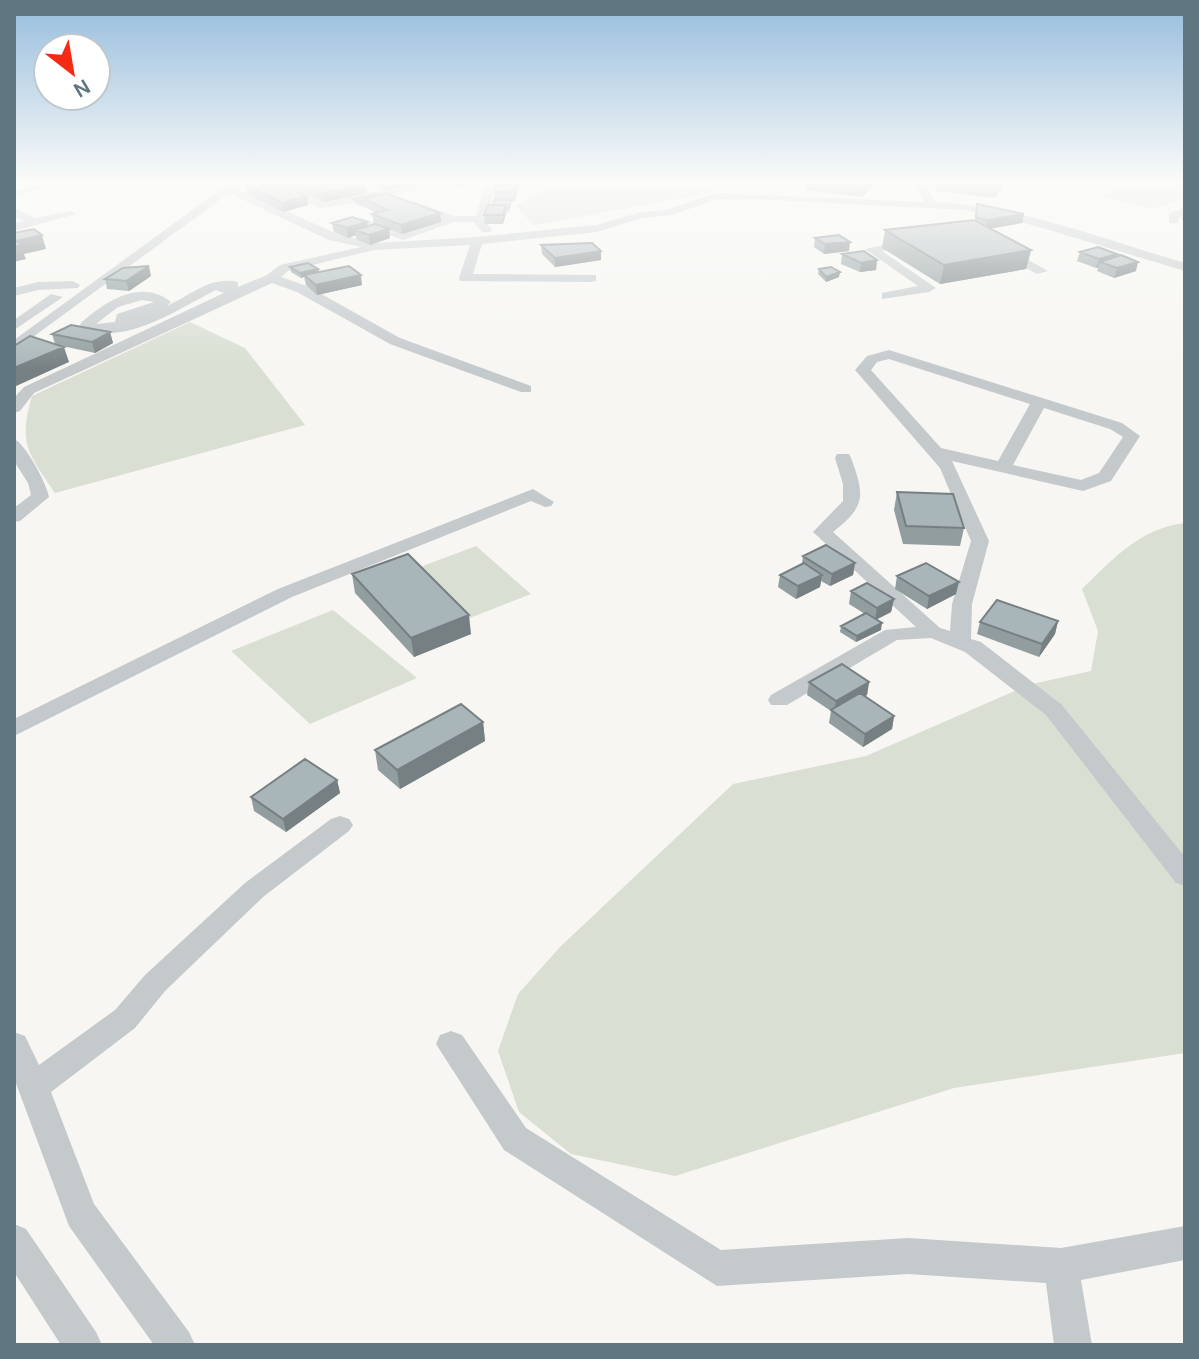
<svg xmlns="http://www.w3.org/2000/svg" width="1199" height="1359" viewBox="0 0 1199 1359" font-family="Karla,sans-serif">
<style>
.green{fill:#d9dfd3}
.lines{fill:none;stroke-linecap:round;stroke-linejoin:round}
.minor{fill:#c4c9cc;fill-rule:evenodd}
.wall{fill:#919d9f}
.shaded-wall{fill:#767f82}
.building{fill:#a9b6b9;stroke:#767f82;stroke-width:2}
</style>
<rect width="100%" height="100%" fill="#f7f6f2"/>
<path class="green" d="M536 181H745L728 190 534 225 516 206 537 193Z
M1133 181H1185V199L1151 209 1102 197Z
M190 322 245 348 305 425 55 493C28 453 18 444 32 396Z
M1185 523V1053L954 1088 675 1176 571 1154 519 1112 498 1051 518 994 560 947 733 784 866 756 1028 685 1091 671 1098 631 1082 589C1113 559 1140 528 1185 523Z
M476 546 531 594 467 619 415 569Z
M333 610 417 678 310 724 231 651Z"/>
<g class="lines">
<path class="minor" d="M51 181H67L14 197V191Z
M232 181H244L236 188 337 234 375 243 477 237 596 225 641 212 666 210 716 193 925 202 916 187 917 181H927L926 187 936 202C1021 207 1104 239 1185 263V271L1032 225 965 210 754 199H717L672 215 642 218 597 232 482 244 473 274 596 275V281L591 282 460 281 459 278 470 245 374 250 288 271 281 277 307 286 400 338 531 386V392H521L390 344 297 292 272 283 34 393 20 411 14 413V398L24 387 224 293 216 290C174 311 134 341 84 332L80 325 82 322C106 301 141 278 171 302L167 306C192 295 209 276 238 282V287L267 275 280 265 361 247 329 240 229 193 14 351V340ZM142 300 154 302 117 314 115 322 96 324 118 307Z
M429 181H446L389 197 320 208 277 188 286 186 321 201Z
M486 181H496L486 222 492 229 490 232H482L474 222H454L403 240 355 222 361 218 403 232 442 219 409 206 407 204 413 201 454 216H476Z
M1185 207V214L1179 218 1177 223H1169V214Z
M14 208 36 218 70 211 76 214 14 231V223L24 221 14 216Z
M911 239 917 243 915 246 882 251 936 288 929 292 882 299V293L918 286 865 249Z
M999 248H1007L1048 271 1037 274 999 254Z
M73 281 80 285 78 288 38 290 14 296V288L38 282Z
M51 294 63 297 14 330V320Z
M889 350 1122 423 1140 436 1111 481 1083 491 952 461 989 541 972 604 971 639 981 642 1062 705 1185 857V886L1176 883 1046 715 965 652 931 638 897 640 787 705H771L768 700 771 695 885 630 916 627 813 532 843 501V484L835 458 837 454H849L851 458C865 496 866 506 833 532L940 628 950 631 952 604 971 541 940 468 855 370 867 356ZM889 359 1030 404 998 461 941 448 871 370 877 362ZM1044 408 1110 429 1123 437 1099 473 1081 480 1013 465Z
M14 439C25 443 47 484 49 497L20 521 14 522V508L31 495 28 483 14 461Z
M533 489 554 502 551 506 545 507 531 501 292 597 14 736V719L278 589Z
M340 816 349 819 353 825 349 831 263 897 165 991 135 1028 51 1092 94 1204 189 1332 195 1345H154L69 1226 14 1078V1032L25 1036 39 1065 115 1010 145 975 245 883 331 819Z
M451 1031 462 1035 526 1128 721 1250 908 1238 1061 1248 1185 1226V1260L1081 1280 1092 1345H1054L1046 1283 908 1274 717 1286 504 1150 436 1044 440 1035Z
M14 1224 26 1229 96 1332 102 1345H61L14 1272Z"/>
</g>
<path class="wall" d="M284 181H424L384 191 372 186 360 182 366 184 367 193 324 202 285 185Z
M443 181H477V182L456 187 443 182Z
M502 181H533L517 185V193L515 201H511L509 212H506L503 224H485L484 215 493 205 494 201V192L512 185Z
M807 181H876L862 197 806 190Z
M938 181H1005L995 198 936 191Z
M246 185 308 205 283 212 247 194Z
M376 194 440 213 441 222 402 234 389 229 390 238 370 245 356 239V235L348 238 334 232 332 223 367 226 377 225 374 223 372 214 376 213 365 207 355 204 354 199Z
M977 204 1024 214 1022 223 989 229 1031 250 1026 269 940 284 882 248 885 230 975 221Z
M1185 207V222L1182 219Z
M815 238 849 251 824 254 814 247Z
M541 245 601 260 555 267 542 254Z
M1080 252 1116 257 1136 271 1114 278 1097 271 1098 268H1096L1077 261Z
M842 254 877 260 876 270 860 272 841 264Z
M290 267 318 269 319 272 362 285 317 295 306 285 304 277 301 278 291 272Z
M819 269 839 277 826 282 818 274Z
M151 276 129 291 107 289 105 279Z
M110 332 113 343 95 353 62 346 69 362 55 344 52 334Z
M897 492 964 528 960 546 903 544 894 510Z
M803 556 855 563 853 575 830 586 821 581 820 587 796 599 778 587 780 575 802 564Z
M352 574 471 634 414 657 355 593Z
M897 576 956 594 927 609 895 589Z
M851 591 894 599 891 612 876 620 881 630 856 642 840 632 841 626 865 614 849 604Z
M1058 621 1055 634 1039 657 977 634 980 622Z
M809 682H869L867 695 865 696 894 716 892 729 863 747 829 723 831 711 807 695Z
M483 722 485 741 400 789 378 770 375 750Z
M337 780 340 793 286 832 254 811 251 797Z"/>
<path class="shaded-wall" d="M391 181H424L384 191 383 183Z
M456 181H477V182L456 187Z
M515 181H533L517 185V193L515 201Z
M867 181H876L862 197 864 184Z
M1000 181H1005L995 198 998 185Z
M366 184 367 193 324 202 323 194Z
M307 196 308 205 283 212 282 203Z
M506 205V214L503 224V215Z
M440 213 441 222 402 234 401 225Z
M1024 214 1022 223 986 229 987 220Z
M367 222 368 231 355 230 356 235 348 238 347 228Z
M389 229 390 238 370 245 369 235Z
M42 235 46 249 24 254 26 259 14 262V247L16 241Z
M850 242 849 251 824 254 825 244Z
M1031 250 1026 269 940 284 944 265Z
M601 251V260L555 267V258Z
M1117 254 1114 263 1100 262 1098 268H1096L1099 259Z
M877 260 876 270 860 272 861 263Z
M1138 262 1136 271 1114 278 1117 268Z
M149 266 151 276 129 291 126 281Z
M318 269 319 273 304 275V277L301 278 300 273Z
M840 272 839 277 826 282V277Z
M361 275 362 285 317 295 316 285Z
M110 332 113 343 95 353 92 342Z
M64 347 69 362 14 387V368Z
M855 563 853 575 830 586 832 574Z
M822 575 820 587 796 599 798 586Z
M959 582 956 594 927 609 929 596Z
M894 599 891 612 875 620 877 608Z
M469 615 471 634 414 657 411 638Z
M1058 621 1055 634 1039 657 1042 644Z
M882 623 881 630 856 642 857 636Z
M869 682 867 695 834 714 836 701Z
M894 716 892 729 863 747 865 734Z
M483 722 485 741 400 789 397 770Z
M337 780 340 793 286 832 283 819Z"/>
<path class="building" d="M264 181H271L307 196 282 203 246 185Z
M284 181H312L298 184 299 187Z
M312 181H322L333 185 350 181H357L366 184 323 194 298 184Z
M323 181H348L333 185Z
M836 181H867L864 184Z
M958 181H1000L998 185Z
M496 184 517 185 515 192H494Z
M385 193 440 213 401 225 372 214 387 210 364 199Z
M376 194 378 195 364 199V202L354 199Z
M494 200H511L509 208H505L506 205H493Z
M977 204 1024 214 987 220 976 217Z
M488 205H506L503 215H484Z
M352 217 367 222 347 228 332 223Z
M974 220 1031 250 944 265 885 230Z
M375 224 389 229 369 235 355 230Z
M34 229 42 235 16 241 22 245 14 247V233Z
M839 235 850 242 825 244 815 238Z
M592 243 601 251 555 258 541 245Z
M1098 247 1117 254 1099 259 1080 252Z
M864 251 877 260 861 263 842 254Z
M1121 255 1138 262 1117 268 1100 262Z
M308 263 318 269 300 273 290 267Z
M149 266 126 281 105 279 123 268Z
M349 266 361 275 316 285 304 275Z
M831 267 840 272 826 277 819 269Z
M71 325 110 332 92 342 52 334Z
M30 336 64 347 14 368V346Z
M897 492 953 494 964 528 906 526Z
M826 545 855 563 832 574 803 556Z
M408 554 469 615 411 638 352 574Z
M804 563 822 575 798 586 780 575Z
M926 563 959 582 929 596 897 576Z
M867 583 894 599 877 608 851 591Z
M997 600 1058 621 1042 644 980 622Z
M866 613 882 623 857 636 841 626Z
M842 664 869 682 836 701 809 682Z
M860 693 894 716 865 734 831 710Z
M461 704 483 722 397 770 375 750Z
M305 759 337 780 283 819 251 797Z"/>
<linearGradient id="sky" x2="0" y2="1"><stop stop-color="#96bddd"/><stop offset="0.49" stop-color="#fbfbf9"/><stop offset="1" stop-color="#fbfbf9" stop-opacity="0"/></linearGradient>
<rect width="1199" height="371" fill="url(#sky)"/>
<rect width="1199" height="1359" fill="none" stroke="#5e7781" stroke-width="32"/>
<g transform="translate(72 72) rotate(149)"><circle r="38" fill="#ffffff" stroke="#bfc9cd" stroke-width="2"/>
<path d="M0-6L14 30L0 20L-14 30Z" fill="#f52a14"/>
<text y="-12" font-size="22" font-weight="bold" text-anchor="middle" fill="#5e7781">N</text>
</g>
</svg>
